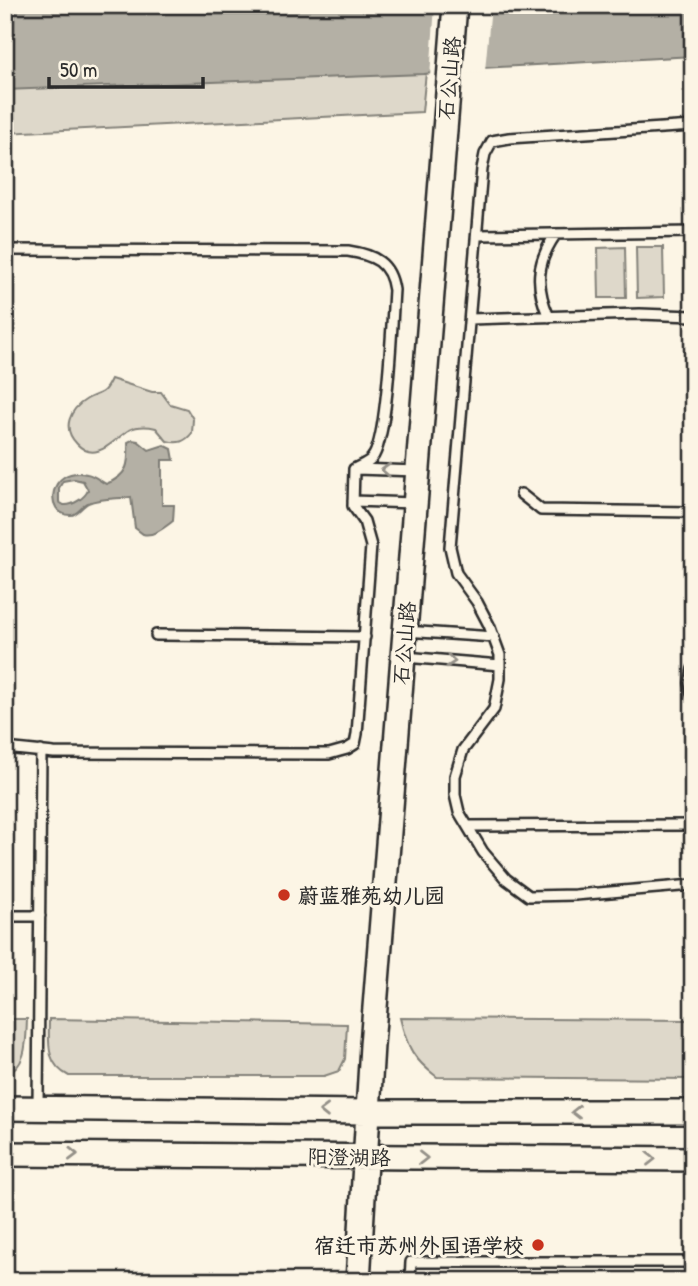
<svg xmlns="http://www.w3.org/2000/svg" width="698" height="1286" viewBox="0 0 698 1286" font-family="'Patrick Hand','LXGW WenKai TC',sans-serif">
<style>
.green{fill:#ded8ca;stroke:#84827a;stroke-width:2}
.water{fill:#b4b0a5;stroke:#7d7b74;stroke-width:2;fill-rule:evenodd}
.pier{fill:#fcf5e5}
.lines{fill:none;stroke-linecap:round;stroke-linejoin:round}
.lane-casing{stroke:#2b2b2b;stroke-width:14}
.secondary-casing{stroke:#2b2b2b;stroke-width:28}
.lane{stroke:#fcf5e5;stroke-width:9}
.secondary{stroke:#fcf5e5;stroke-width:23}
.oneway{stroke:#949088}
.poi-dot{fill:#c8321e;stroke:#fcf5e5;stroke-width:2.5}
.labels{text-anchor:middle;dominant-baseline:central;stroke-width:6;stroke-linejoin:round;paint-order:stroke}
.street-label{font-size:21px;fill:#2b2b2b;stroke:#fcf5e5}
.poi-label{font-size:21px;font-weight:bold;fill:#2b2b2b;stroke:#fcf5e5;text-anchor:start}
</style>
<rect width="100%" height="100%" fill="#fcf5e5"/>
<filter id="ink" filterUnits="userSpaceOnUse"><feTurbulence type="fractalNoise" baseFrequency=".0143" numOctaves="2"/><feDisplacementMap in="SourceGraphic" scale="14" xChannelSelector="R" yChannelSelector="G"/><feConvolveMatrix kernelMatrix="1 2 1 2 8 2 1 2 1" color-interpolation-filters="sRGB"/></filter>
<g filter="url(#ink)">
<path class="green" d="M427 62 422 112 5 133V85Z
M625 247 626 298H599L598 248Z
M636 247H663L664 297 637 298Z
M111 379 152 392H161L170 404 187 409 193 419 192 433C185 442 178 444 167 441L156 428C147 426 137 426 129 430 113 440 96 464 77 444 61 428 70 409 87 399 92 396 97 395 102 392 106 390 109 383 111 379Z
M400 1018 693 1020V1079L437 1077C413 1059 407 1047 400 1018Z
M5 1019H27C26 1039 28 1067 5 1075Z
M49 1019 347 1024 345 1059 339 1071 324 1076H69C45 1064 49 1042 49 1019Z"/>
<path class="water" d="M5 5H693V56L481 68 424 74 5 90Z
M132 440 138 441 149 450 164 445 172 449 174 460H162V505H174L173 521C165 527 153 537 143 534L135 528 131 497C118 499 101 498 88 503 82 506 77 515 71 515 43 516 48 465 87 474 94 475 100 481 106 484 129 475 129 463 128 442ZM74 479 83 481 88 490C85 498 72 506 64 505L59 502V488L63 481Z"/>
<path class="pier" d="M435 5H491L485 71 430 77Z"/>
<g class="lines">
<g class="lane-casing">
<path id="lane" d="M693 126 509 138 492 141 485 154 482 169 450 547 456 573 477 602 489 625 500 655V679L494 709 463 750 455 776V795L459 812 483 852 506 879 529 896 575 895 693 885
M477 235 693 232
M5 250 348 251C374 255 390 262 394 290 392 319 388 440 372 458 368 463 359 466 354 469
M549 317C535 286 536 262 556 234
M470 319 640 314 693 316
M356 469 418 471
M521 494 541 510 693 512
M353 501 414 503
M405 631 494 637
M156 635 365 637
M405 657 500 665
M693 669 690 683 693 698
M5 748 54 753 329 754 347 749 355 744 357 734 371 546 364 521 353 506 354 469
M468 826 693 825
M5 916H40
M38 1106 41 751
M410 1281 411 1262H693"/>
</g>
<g class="secondary-casing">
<path id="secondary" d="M5 1108 368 1112H693
M5 1154 693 1159
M358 1281 372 1045 455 5"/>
</g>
<use href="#lane" class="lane"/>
<use href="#secondary" class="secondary"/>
</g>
<defs><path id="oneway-chevron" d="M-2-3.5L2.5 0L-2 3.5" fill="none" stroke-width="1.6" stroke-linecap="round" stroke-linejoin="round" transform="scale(1.75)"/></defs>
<g class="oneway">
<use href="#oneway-chevron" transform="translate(386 470) rotate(-178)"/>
<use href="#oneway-chevron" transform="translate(451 661) rotate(5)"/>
<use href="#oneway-chevron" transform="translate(324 1111) rotate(-179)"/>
<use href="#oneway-chevron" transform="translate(576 1112) rotate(-180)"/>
<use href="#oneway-chevron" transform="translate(73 1154) rotate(1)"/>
<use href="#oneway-chevron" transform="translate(423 1158)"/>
<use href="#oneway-chevron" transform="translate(651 1159)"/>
</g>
</g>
<g class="poi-dot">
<circle cx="284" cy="895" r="7"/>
<circle cx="538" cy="1245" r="7"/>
</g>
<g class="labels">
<g class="street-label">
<text transform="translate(449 78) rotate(-85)">石公山路</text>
<text transform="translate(404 643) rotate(-85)">石公山路</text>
<text transform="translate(349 1157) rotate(1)">阳澄湖路</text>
</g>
<g class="poi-label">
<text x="298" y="895">蔚蓝雅苑幼儿园</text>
<text x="524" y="1245" text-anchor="end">宿迁市苏州外国语学校</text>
</g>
</g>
<rect width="698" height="1286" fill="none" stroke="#fcf5e5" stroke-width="28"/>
<rect x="14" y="14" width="670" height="1258" fill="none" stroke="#2b2b2b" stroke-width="2.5" filter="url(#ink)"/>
<path d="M49 77v10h154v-10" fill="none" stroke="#2b2b2b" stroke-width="3.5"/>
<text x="60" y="77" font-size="21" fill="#2b2b2b" stroke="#fcf5e5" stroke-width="5" paint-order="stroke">50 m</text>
</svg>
